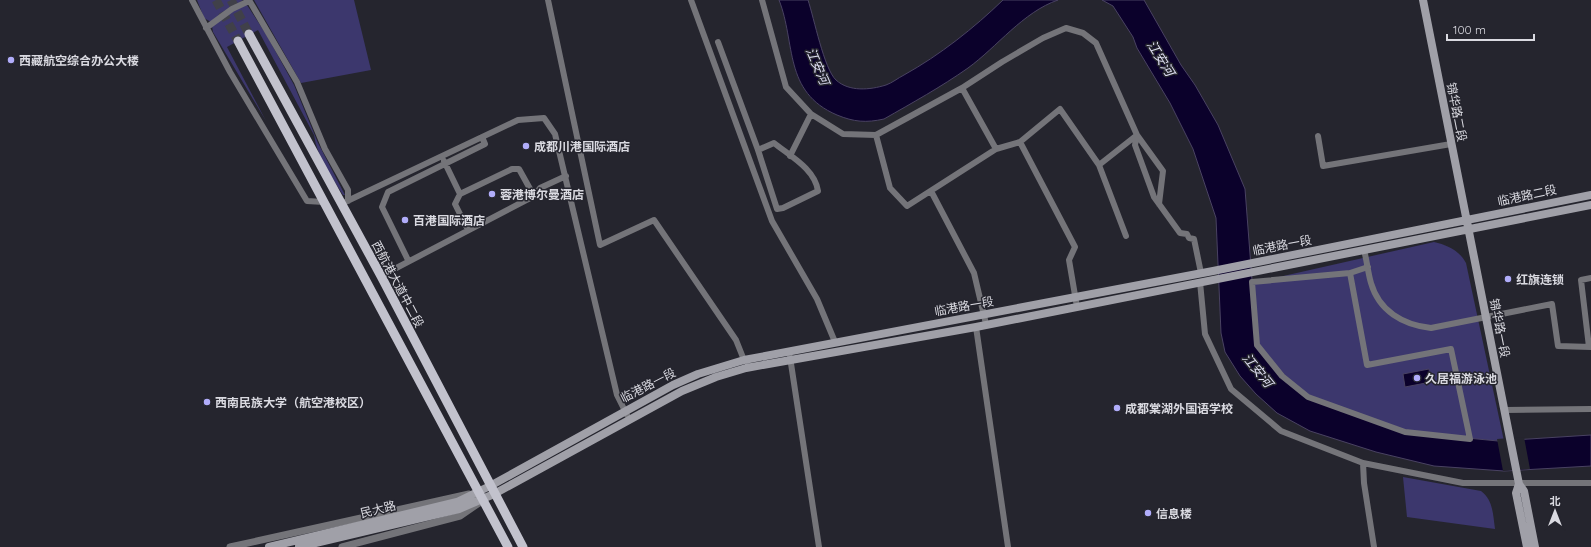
<svg xmlns="http://www.w3.org/2000/svg" width="1591" height="547" viewBox="0 0 1591 547" font-family="Quicksand,'Noto Sans SC',sans-serif">
<style>
.green{fill:#3c376d}
.water{fill:#0b012b;stroke:#494262}
.pier{fill:#25252e}
.lines{fill:none;stroke-linecap:round;stroke-linejoin:round}
.primary-tunnel{stroke:#404049;stroke-width:9;stroke-dasharray:9 4.5;stroke-linecap:butt}
.minor{stroke:#747479;stroke-width:6}
.tertiary{stroke:#747479;stroke-width:7}
.secondary{stroke:#a0a0a8;stroke-width:8}
.primary{stroke:#c2c2cd;stroke-width:9}
.poi-dot{fill:#b1adfa;stroke:#25252e;stroke-width:1.5}
.labels{text-anchor:middle;dominant-baseline:central;stroke-width:3;stroke-linejoin:round;paint-order:stroke}
.poi-label{font-size:12px;font-weight:bold;fill:#dadae1;stroke:#25252e;text-anchor:start}
.street-label{font-size:12px;fill:#dadae1;stroke:#25252e}
.water-label{font-size:13px;font-style:italic;fill:#ddddf1;stroke:#25252e}
</style>
<rect width="100%" height="100%" fill="#25252e"/>
<path class="green" d="M197 0H243L211 22 204 18Z
M254 0H354L371 70 301 83Z
M247 5 266 34 294 85 318 143 345 195H343C332 177 317 157 314 135L258 30 227 47 266 121 213 32 212 26 232 11Z
M1434 242C1447 245 1459 250 1466 263L1504 441 1468 439 1405 432 1308 397 1282 376 1257 345 1252 283Z
M1403 477 1481 491C1493 500 1493 514 1495 529L1407 517Z"/>
<path class="water" d="M779 0H808C814 18 824 69 836 80 849 92 870 90 886 85 892 83 898 78 904 75 940 55 974 28 1003 0H1058C1023 12 997 47 968 68 941 87 912 103 884 119 866 123 854 122 837 115 783 92 796 43 779 0Z
M1102 0H1144L1181 65 1195 85 1218 125 1245 189 1257 345 1266 357 1308 397 1405 432 1498 441 1591 435V466L1504 471 1434 466 1376 452 1310 431 1277 413 1256 394 1240 376 1225 352 1221 333 1216 218 1193 149 1170 103 1137 48 1133 37 1113 6Z
M1429 369 1431 382 1405 387 1403 374Z"/>
<path class="pier" d="M1524 437 1530 469 1503 471 1497 439Z"/>
<g class="lines">
<path class="primary-tunnel" d="M216 0 238 41
M231 0 249 34"/>
<path class="minor" d="M192 0 230 72 307 201 324 202
M249 0 297 82 325 149 348 190V201
M548 0 600 245 654 220 736 340 744 360
M691 0 772 221 817 299 835 342
M762 0 786 87 811 114 843 134 876 135 962 88 1002 62 1043 38 1066 28 1083 33 1096 43 1137 135 1163 171 1159 204
M206 28 232 9 249 1
M718 42 758 150 774 143C790 156 815 169 818 191L783 208 777 209 758 150
M962 88 996 149
M876 135 890 188 907 206 996 149 1020 142 1060 109 1099 165 1126 236
M1137 135 1135 145 1154 197 1180 233 1187 234 1189 238 1194 239 1201 273
M1318 136 1323 166 1451 144
M1020 142 1075 247 1069 260 1077 307
M790 156 811 114
M444 161 460 194 455 204 468 230
M1099 165 1137 135
M931 191 974 273 986 324
M460 194 512 169H519L534 196
M341 204 518 120 544 118 555 134 617 395 627 415
M1364 250C1367 261 1368 273 1371 283 1379 311 1403 325 1431 328L1552 304 1558 346 1591 347
M408 260 382 207 388 192 485 144 482 137
M1350 273 1367 365 1451 349 1470 439 1405 432 1308 397 1282 376 1257 345 1252 282 1350 273 1368 267
M381 276 534 196 540 188 566 176
M1200 282 1205 334 1231 389 1281 431 1363 463 1463 483H1591
M976 327 1008 547
M1589 347 1581 280 1591 278
M790 357 819 547
M1505 410 1591 409
M1363 463 1364 483 1374 547"/>
<path class="tertiary" d="M230 547 469 494
M342 547 460 516 479 503"/>
<path class="secondary" d="M1423 0C1455 161 1488 322 1519 484L1524 491 1535 547
M1519 484 1516 493 1527 547
M269 547 457 502 490 486 673 385 698 374 744 360 1213 271 1591 195
M299 547 459 509 494 494 682 391 716 377 746 368 976 327 1591 205"/>
<path class="primary" d="M249 34 381 276 523 547
M238 41 508 547"/>
</g>
<g class="poi-dot">
<circle cx="11" cy="60" r="4"/>
<circle cx="526" cy="146" r="4"/>
<circle cx="492" cy="194" r="4"/>
<circle cx="405" cy="220" r="4"/>
<circle cx="1508" cy="279" r="4"/>
<circle cx="1417" cy="378" r="4"/>
<circle cx="207" cy="402" r="4"/>
<circle cx="1117" cy="408" r="4"/>
<circle cx="1148" cy="513" r="4"/>
</g>
<g class="labels">
<g class="poi-label">
<text x="19" y="60">西藏航空综合办公大楼</text>
<text x="534" y="146">成都川港国际酒店</text>
<text x="500" y="194">蓉港博尔曼酒店</text>
<text x="413" y="220">百港国际酒店</text>
<text x="1516" y="279">红旗连锁</text>
<text x="1425" y="378">久居福游泳池</text>
<text x="215" y="402">西南民族大学（航空港校区）</text>
<text x="1125" y="408">成都棠湖外国语学校</text>
<text x="1156" y="513">信息楼</text>
</g>
<g class="street-label">
<text transform="translate(1457 112) rotate(79)">锦华路二段</text>
<text transform="translate(1527 195) rotate(-12)">临港路二段</text>
<text transform="translate(1282 245) rotate(-11)">临港路一段</text>
<text transform="translate(398 284) rotate(62)">西航港大道中二段</text>
<text transform="translate(964 306) rotate(-10)">临港路一段</text>
<text transform="translate(1500 328) rotate(79)">锦华路一段</text>
<text transform="translate(648 385) rotate(-27)">临港路一段</text>
<text transform="translate(378 509) rotate(-14)">民大路</text>
</g>
<g class="water-label">
<text transform="translate(1161 58) rotate(58)">江安河</text>
<text transform="translate(818 66) rotate(67)">江安河</text>
<text transform="translate(1258 370) rotate(51)">江安河</text>
</g>
</g>
<g transform="translate(1555 511)" stroke="#25252e" stroke-width="3" paint-order="stroke">
<path d="M0-3L7 15L0 10L-7 15Z" fill="#dadae1"/>
<text y="-6" font-size="11" font-weight="bold" text-anchor="middle" fill="#dadae1">北</text>
</g>
<path d="M1447 34v6h87v-6" fill="none" stroke="#dadae1" stroke-width="2"/>
<text x="1453" y="34" font-size="12" fill="#dadae1" stroke="#25252e" stroke-width="3" paint-order="stroke">100 m</text>
</svg>
